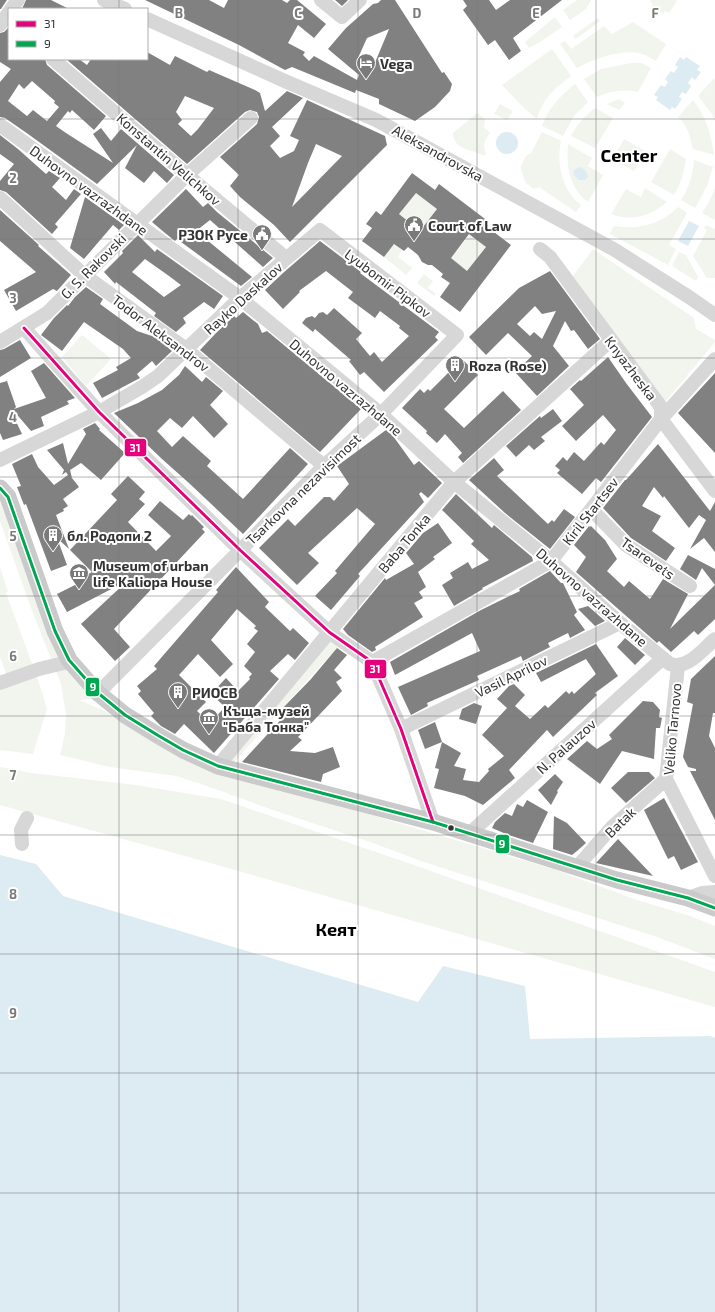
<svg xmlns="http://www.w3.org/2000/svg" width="715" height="1312" viewBox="0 0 715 1312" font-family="'Exo 2',sans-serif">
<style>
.green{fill:#f1f5ed}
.water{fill:#ddebf3}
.building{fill:#818181;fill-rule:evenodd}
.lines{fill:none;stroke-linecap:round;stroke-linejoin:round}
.minor{stroke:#d7d7d7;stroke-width:14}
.major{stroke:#cacaca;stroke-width:17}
.bus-1-casing{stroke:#fff;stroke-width:6}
.bus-2-casing{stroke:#fff;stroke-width:6}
.bus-1{stroke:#e5007d;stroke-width:3}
.bus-2{stroke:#00a651;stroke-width:3}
.grid{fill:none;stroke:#7a7a7a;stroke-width:1;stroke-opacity:0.55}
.bus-dot{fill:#333;stroke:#fff;stroke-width:1.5}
.labels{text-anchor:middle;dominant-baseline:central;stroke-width:4;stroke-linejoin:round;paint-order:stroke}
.poi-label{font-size:14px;font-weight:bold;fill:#333;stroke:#fff;text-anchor:start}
.street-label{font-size:14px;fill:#333;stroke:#fff}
.district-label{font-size:18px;font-weight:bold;fill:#000;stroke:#fff}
.grid-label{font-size:13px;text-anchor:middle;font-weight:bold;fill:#7a7a7a;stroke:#fff;stroke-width:4;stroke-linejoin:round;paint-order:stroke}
.line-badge{stroke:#fff;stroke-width:1.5}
.badge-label{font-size:11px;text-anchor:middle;font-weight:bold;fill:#fff}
</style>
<rect width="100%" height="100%" fill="#fff"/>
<path class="green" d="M577 0H591L586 9 570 20 563 10Z
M651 0H675L677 1 669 13 665 11 663 14 651 7 653 4 650 1Z
M555 17 562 27 540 42 529 48 525 42Z
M598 18 600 21 576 39 573 36Z
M633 22 666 44 656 61C652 59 647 55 642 54 624 48 593 59 577 68L560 44 565 41 571 49 604 26 612 34Z
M552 49 571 76C554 89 543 98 537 119L524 108 502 85Z
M631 63H642L651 68 638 92C624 89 610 91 597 97L584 79 601 69Z
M714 78 715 79V121L712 114 698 96Z
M575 84 588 102 574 116 563 136 542 126C548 108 561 95 575 84Z
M619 99 625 103 619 110 607 104Z
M693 100C706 116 711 134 714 155L693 149C690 137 688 125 678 117Z
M500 104 513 111 507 120 494 114Z
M595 108 613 118 595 148 571 136C577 124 585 116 595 108Z
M477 113 485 119 484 127 490 133C485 139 482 145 486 153L484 156C471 148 454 151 453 133Z
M542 132 561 141C556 163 562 191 581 205L576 212 539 187 534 189 526 183 521 170V166L526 156 531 153Z
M624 139 645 151 634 171 613 159Z
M568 144 592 158 588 166 603 175 588 202C569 188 566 166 568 144Z
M670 149 686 159C684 172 681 184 674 195L651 182Z
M694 160 713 167 707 186 695 208 681 200C689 188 693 175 694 160Z
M645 188 667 202C651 216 631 222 611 214L626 189 641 197Z
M715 188V220L702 213 709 202Z
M416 193 437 209 425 235 399 214Z
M678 207 687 213 669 245 676 249 668 265 610 234 614 226C638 230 660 225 678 207Z
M706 225 715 229V278H707L693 256 707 230 704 228Z
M470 234 486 247 467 271 445 254 457 251Z
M394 244 402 250 398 257 412 268 406 275 384 257Z
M593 249 694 318 696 329 715 340V342L661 407 568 283Z
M679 252 686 255 698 277 696 281 672 266Z
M424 274 433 281 428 288 436 294 434 296 417 283Z
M82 335 111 359 86 386 62 357Z
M0 496 94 699 79 700 103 710 146 737 270 785 556 870 637 900 687 915 715 926V959L657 937 421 861 373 843 273 810 201 784 176 776 110 767 60 755 65 734 66 715 61 684 31 608 0 521Z
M0 567 8 592 6 593 38 680 47 709 33 754 0 750V679L7 676 0 657Z
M326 627 342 642 229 768 220 766Z
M0 767 31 773 136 785 221 799 414 865 715 972V1007L221 866 0 805Z"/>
<path class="water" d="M680 57 684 60 686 57 700 66 697 70 701 72 695 80 692 77 688 83 691 86 686 94 682 92 679 97 682 99 675 109 672 107 670 110 656 100 658 97 654 95 661 85 665 87 668 82 665 79 671 71 674 73 678 67 675 65Z
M496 143a11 11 0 1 1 22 0a11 11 0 1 1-22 0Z
M579 167C585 169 587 171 588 177L585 180H579L574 175V170Z
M689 221 699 226 688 246 678 241Z
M0 855 36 864 63 896 418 1002 443 966 525 986 530 1039 710 1036 715 1038V1312H0Z"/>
<path class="building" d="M0 0H7L1 9H0Z
M26 0H51L69 9H22Z
M145 0H209L224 8 228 0H282L287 3 290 0H297L326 24 314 38 298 25 288 43 305 52 303 55 309 61 314 56 357 80 359 75 328 49 346 28 373 4 378 3 381 0H395L442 73 444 72 452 84 450 91 435 107 415 121 379 104V99L356 90 355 93 292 67 285 70 239 45ZM389 29 374 65 358 58 367 38Z
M335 0H348L342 6Z
M463 0H489L496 10 510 0H562L513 38 521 51 509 60 495 40 488 45 463 10 467 6Z
M9 27V59H45L47 65 106 116 94 130 72 110 70 113 68 111 56 126 66 133 113 163 93 134 101 128 111 141 121 129 174 175 167 183 154 171 144 183 125 168 137 145 97 184 28 134 5 118 0 117V82L11 69 0 62V33L4 32ZM32 81 55 101 54 103 59 107 47 121 33 110 27 116 8 101 19 84 24 89Z
M147 52 170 65 175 56 207 72 209 70 255 90 260 93 265 111 287 91 303 98 272 127 280 136 270 146 280 158 294 151 299 140 290 136 307 100 385 136 387 145 290 242 274 225 240 197 230 186 239 175 220 157 257 124 259 117 257 112 250 110 245 112 187 164 66 59H79L87 65 91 59H147ZM185 96 214 108 198 129 191 136 178 124 182 120 176 112ZM316 144 342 156 292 207 308 163Z
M0 135 18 149 46 174 49 171 60 178 52 187 66 200 74 189 81 194 55 224 58 227 52 234 6 192 0 190V181L14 164 0 154Z
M412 173 435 190 439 184 489 222 486 226 511 245 460 312 440 297 450 283 441 277 443 274 432 265H428L422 262 418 255 408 247 404 251 394 244 384 257 362 241 372 228 366 224 376 211 381 215ZM416 193 437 209 420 231 399 214ZM469 234 486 247 467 271 451 258Z
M186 189 203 207 208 203 217 212 273 258 263 267 210 220 196 231 252 277 241 286 177 239 175 241 165 233 152 222Z
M85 197 124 225 119 230 113 225 84 259 70 248Z
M0 210 39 245 38 246 71 275 57 291 53 289 16 311 4 290 36 272 0 241Z
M138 235 155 252 157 249 223 296 214 309 204 302 183 318 186 323 176 332 154 316 156 313 116 282 115 284 104 272 123 253 122 251ZM145 259 169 276 181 285 164 297 132 272Z
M320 241 361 272 360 273 439 332 435 337 438 340 384 392 364 372 360 375 349 361 351 360 315 329 313 332 302 323 306 318 312 316 315 318 319 313 323 312 327 315 334 308 362 333 356 339 370 356 374 352 382 362 409 336 399 328 400 326 380 311 375 318 348 298 353 292 326 271 299 291 300 292 283 309 265 290 283 273Z
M550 271 600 339 588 349 574 330 571 331 565 321 553 346 569 366 537 396 515 372 532 356 508 333 486 355 469 337 519 288ZM535 306 542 314 556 311 542 339 534 332 530 336 517 324Z
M86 287 103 299 100 304 137 331 155 337 172 351 156 366 152 361 137 374 140 378 102 398 93 383 118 370 116 367 131 358 123 349 84 322 62 351 41 335 54 318 67 305 68 306 75 297Z
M243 312 258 324 262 333 267 331 361 409 320 452 200 350 216 333 234 316 236 318Z
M20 340 31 358 0 377V350L4 349Z
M608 357 626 383 652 417 601 482 596 478 582 494 557 473 560 470 555 466 563 457 567 461 574 452 584 461 601 442 604 445 616 430 603 415 576 441 562 426 584 405 570 389 580 380 581 381Z
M462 359 478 375 444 409 464 428 503 391 521 410 463 463 458 457 462 453 445 434 437 443 426 433 427 431 402 408 420 389 424 393 428 389 430 391Z
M44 363 75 398 67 401 69 404 41 417 44 426 31 431 13 410 11 411 22 434 3 440 0 433V383L7 381 16 407 14 409 46 398 31 371Z
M185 366 202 382 206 377 223 391 210 405 228 424 214 438 193 416 182 428 170 418 157 431 172 447 183 436 211 461 207 466 243 499 290 448 308 464 243 534 190 484 162 459 114 413 138 403 162 390 179 375Z
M715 373V453L678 413Z
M553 409 562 421 541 437 545 441 534 450 529 445 516 457 506 446 540 416 541 418Z
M95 423 100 429 99 430 125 453 101 480 81 463 70 470 72 478 79 487 63 499 68 506 63 509 64 511 56 515 69 549 57 538 67 565 51 571 26 504 24 505 17 487 21 486 12 464 32 454 38 467 54 485 68 475 66 472 62 475 64 470 47 450 63 443 68 464 86 434 83 429Z
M386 430 393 436 414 465 419 461 442 483 428 498 421 492 419 494 424 502 358 574 360 576 331 610 315 596 337 573 335 571 375 524 357 508 308 553 319 563 297 585 259 548 288 519 295 526 324 497H330L334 501 349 484 337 466Z
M658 444 710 511 715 502V552L704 538 690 549 706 520 699 515 689 528 664 496 663 498 654 487 642 506 661 516 652 531 675 548 666 561 631 538 603 508 625 480H626Z
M494 458 504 470 497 476 548 524 552 520 554 522 564 509 575 517 550 549 505 513 469 480Z
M128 476 145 492 139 499 145 504 128 522 156 551 171 536 148 515 160 501 183 520 189 514 191 516 192 515 204 527 202 529 205 532 114 629 130 647 115 661 81 624 124 584 123 583 67 612 57 594 75 585 77 583 76 581 92 572 70 550 117 500 111 494Z
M456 494 492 528 494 525 532 557 533 561 482 588 483 589 454 606 442 585 453 578 450 573 468 562 472 569 489 560 471 544 474 541 442 510Z
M438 523 452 543 433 557 435 559 418 572 426 587 419 592 423 598 414 603 423 617 375 647 376 650 372 652 348 635 343 629 385 578 386 580 414 564 406 553 423 533Z
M589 526 590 527 591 526 605 540 617 559 607 571 624 587 629 581 650 599 663 579 688 594 670 629 715 585V619L698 635 694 631 671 652 659 641 657 643 576 572 586 557 574 545Z
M688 555 715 569V585L702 568 696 580 680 569Z
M236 567 269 602 265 607 290 631 293 628 309 643 295 660 288 654 270 671 279 679 214 753 184 724 175 734 161 726 151 716 154 713 138 694 141 691 137 686 157 669 154 666 218 592 216 590ZM237 609 256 626 254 628 258 631 247 644 255 652 244 666 252 674 249 677 250 679 238 691 226 678 211 694 225 707 210 723 197 711 206 702 179 675 198 654 220 677 233 664 211 640Z
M550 571 561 583H563L577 612 574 615 585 630 570 638 568 633 548 643 550 647 523 661 521 656 477 676 479 680 427 703 428 706 411 715 398 687 480 651 472 633 395 675 390 662 481 610 520 591 519 589Z
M588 606 605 621 595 626 578 609Z
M625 638 645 655 635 665 617 647Z
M596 644 618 676 595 693 597 695 553 737 547 730 509 770 515 778 483 805 465 796 434 788 439 769 435 768 442 742 425 749 418 730 435 722 442 742 461 753 454 766 466 769 463 780 479 782 489 771 488 769 504 756 482 735 507 708 497 699 509 686 514 684 525 695 515 706 530 719 545 705 548 708 566 691 569 694 572 691 574 694 596 674 586 659 541 682 536 673Z
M337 648 347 655 334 670 342 678 336 682 342 691 298 737 302 740 290 751 315 753 333 747 340 767 323 774 321 782 242 762 286 714 281 710 311 679Z
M715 656V713H713L709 736 715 748V820L690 771H696V769L688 767 683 757 693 704 687 702 691 679Z
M643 701 653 702 660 710 659 717 662 718 660 728H656L654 759 622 751 600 784 567 759 587 741 597 749 612 739 609 735Z
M474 703 482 706 476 724 459 719 462 709Z
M628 772H649L655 778 626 803 611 788Z
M555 774 563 782 557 791 558 792 551 805 538 790Z
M664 798 698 862 681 870 674 856 668 859 644 810Z
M527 800 548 812 533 843 506 834 492 828 495 822 505 813 512 816 517 804 523 807Z
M554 816 567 823 586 843 577 851 572 855 553 849Z
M618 839 653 876 596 863Z"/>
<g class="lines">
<path class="minor" d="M104 0 125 9
M321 0 342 17 360 0
M11 9 18 0
M147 19 287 82 376 120 389 127 615 250 689 297 715 315
M0 25 9 12
M53 59 187 175 286 258
M0 125 240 298 381 414 454 482 551 561 620 623 670 664C688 670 703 649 715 639
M0 198 84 275 186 349 324 466
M540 249 550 257 661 407V419L715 491
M24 328 99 412 240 550 329 632 372 662 401 729 433 822
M0 342 47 313 187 175 251 118
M0 460 99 412 142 387 158 376 240 298 320 230 457 335 381 414 324 466 98 693
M592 510 626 545 690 586
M372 662 551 561 661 419 715 359
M678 666 666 779 715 876
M0 683 39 669 64 663 69 660
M401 729 620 623
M218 766 454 482 610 341
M469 834 663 658
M22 844 21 830 27 818
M576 868 612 827 666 779
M688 898 702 893 715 892"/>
<path class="major" d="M0 488 8 497 55 631 69 660 98 693 125 715 159 736 183 750 218 766 433 822 617 880 688 898 715 908"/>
<g class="bus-1-casing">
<path id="bus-1" d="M24 328 99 412 240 550 329 632 372 662 401 729 433 822"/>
</g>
<g class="bus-2-casing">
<path id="bus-2" d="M0 488 8 497 55 631 69 660 98 693 125 715 159 736 183 750 218 766 433 822 617 880 688 898 715 908"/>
</g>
<use href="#bus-1" class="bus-1"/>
<use href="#bus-2" class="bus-2"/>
</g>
<path class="grid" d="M119 0V9M238 0V1312M358 0V1312M477 0V1312M596 0V1312M119 59V1312M0 119H715M0 239H715M0 358H715M0 477H715M0 596H715M0 716H715M0 835H715M0 954H715M0 1073H715M0 1193H715"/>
<defs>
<g id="hotel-pin" transform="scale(1)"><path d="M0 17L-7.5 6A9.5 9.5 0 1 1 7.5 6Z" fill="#7a7a7a" stroke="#fff"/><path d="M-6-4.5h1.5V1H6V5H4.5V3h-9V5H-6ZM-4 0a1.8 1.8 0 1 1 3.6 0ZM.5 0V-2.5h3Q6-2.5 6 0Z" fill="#fff"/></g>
<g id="civic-pin" transform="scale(1)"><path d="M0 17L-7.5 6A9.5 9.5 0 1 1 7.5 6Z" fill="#7a7a7a" stroke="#fff"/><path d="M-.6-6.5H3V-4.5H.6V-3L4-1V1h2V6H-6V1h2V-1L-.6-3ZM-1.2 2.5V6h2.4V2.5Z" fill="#fff"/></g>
<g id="building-pin" transform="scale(1)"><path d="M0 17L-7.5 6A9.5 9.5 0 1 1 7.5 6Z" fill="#7a7a7a" stroke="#fff"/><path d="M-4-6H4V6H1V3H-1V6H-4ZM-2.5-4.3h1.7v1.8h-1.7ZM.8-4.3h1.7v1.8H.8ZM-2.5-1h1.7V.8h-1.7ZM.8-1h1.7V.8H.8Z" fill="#fff"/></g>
<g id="museum-pin" transform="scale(1)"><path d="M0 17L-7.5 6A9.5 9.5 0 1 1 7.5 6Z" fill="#7a7a7a" stroke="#fff"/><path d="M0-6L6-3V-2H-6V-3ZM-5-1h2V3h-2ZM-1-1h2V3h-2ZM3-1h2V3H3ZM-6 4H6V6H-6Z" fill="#fff"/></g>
</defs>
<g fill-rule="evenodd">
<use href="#hotel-pin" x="366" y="63"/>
<use href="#civic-pin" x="414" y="225"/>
<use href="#civic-pin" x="262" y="234"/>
<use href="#building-pin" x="455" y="365"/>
<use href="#building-pin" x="53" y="535"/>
<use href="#museum-pin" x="79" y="573"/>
<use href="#building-pin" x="178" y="692"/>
<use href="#museum-pin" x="209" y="718"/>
</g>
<circle class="bus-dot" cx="451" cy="828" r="3.5"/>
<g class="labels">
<g class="poi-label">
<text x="380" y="63">Vega</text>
<text x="428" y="225">Сourt of Law</text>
<text x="248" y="234" text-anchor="end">РЗОК Русе</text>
<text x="469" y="365">Roza (Rose)</text>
<text x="67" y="535">бл. Родопи 2</text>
<text x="93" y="565">Museum of urban<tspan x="93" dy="16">life Kaliopa House</tspan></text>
<text x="192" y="692">РИОСВ</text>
<text x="223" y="710">Къща-музей<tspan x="223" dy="16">"Баба Тонка"</tspan></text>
</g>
<g class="street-label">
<text transform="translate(438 153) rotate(29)">Aleksandrovska</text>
<text transform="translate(169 159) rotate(41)">Konstantin Velichkov</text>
<text transform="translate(89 190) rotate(36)">Duhovno vazrazhdane</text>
<text transform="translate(93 266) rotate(-45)">G. S. Rakovski</text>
<text transform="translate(388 283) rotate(37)">Lyubomir Pipkov</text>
<text transform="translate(243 298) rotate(-42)">Rayko Daskalov</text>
<text transform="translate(161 333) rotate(37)">Todor Aleksandrov</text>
<text transform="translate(631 368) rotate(53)">Knyazheska</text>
<text transform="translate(346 387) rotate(40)">Duhovno vazrazhdane</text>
<text transform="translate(303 489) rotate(-44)">Tsarkovna nezavisimost</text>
<text transform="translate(590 511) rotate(-52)">Kiril Startsev</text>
<text transform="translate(404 543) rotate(-50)">Baba Tonka</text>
<text transform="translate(648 558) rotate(35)">Tsarevets</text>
<text transform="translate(592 597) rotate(41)">Duhovno vazrazhdane</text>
<text transform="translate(511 676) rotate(-26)">Vasil Aprilov</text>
<text transform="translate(672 729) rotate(-85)">Veliko Tarnovo</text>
<text transform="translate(566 746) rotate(-42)">N. Palauzov</text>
<text transform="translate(620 822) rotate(-44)">Batak</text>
</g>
<g class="district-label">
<text x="629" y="155">Center</text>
<text x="336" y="929">Кеят</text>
</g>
</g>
<g class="grid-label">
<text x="179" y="18">B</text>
<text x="298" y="18">C</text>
<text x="417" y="18">D</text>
<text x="536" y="18">E</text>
<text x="655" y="18">F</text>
<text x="13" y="183">2</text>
<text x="13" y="303">3</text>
<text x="13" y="422">4</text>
<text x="13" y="541">5</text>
<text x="13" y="661">6</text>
<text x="13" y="780">7</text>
<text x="13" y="899">8</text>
<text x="13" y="1018">9</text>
</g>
<g class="line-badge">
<rect x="124" y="438" width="23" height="19" rx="4" fill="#e5007d"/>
<rect x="364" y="659" width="23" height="20" rx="4" fill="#e5007d"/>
<rect x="85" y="677" width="15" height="20" rx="4" fill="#00a651"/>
<rect x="495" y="834" width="15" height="20" rx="4" fill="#00a651"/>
</g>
<g class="badge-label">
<text x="135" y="452">31</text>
<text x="375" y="673">31</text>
<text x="93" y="691">9</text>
<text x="502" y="848">9</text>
</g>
<rect x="8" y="8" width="140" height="52" fill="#ffffff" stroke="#adadad"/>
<rect x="16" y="21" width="20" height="6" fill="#e5007d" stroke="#adadad"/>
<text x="44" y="28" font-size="12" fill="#333333">31</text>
<rect x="16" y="41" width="20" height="6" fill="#00a651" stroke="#adadad"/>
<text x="44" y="48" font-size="12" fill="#333333">9</text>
</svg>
